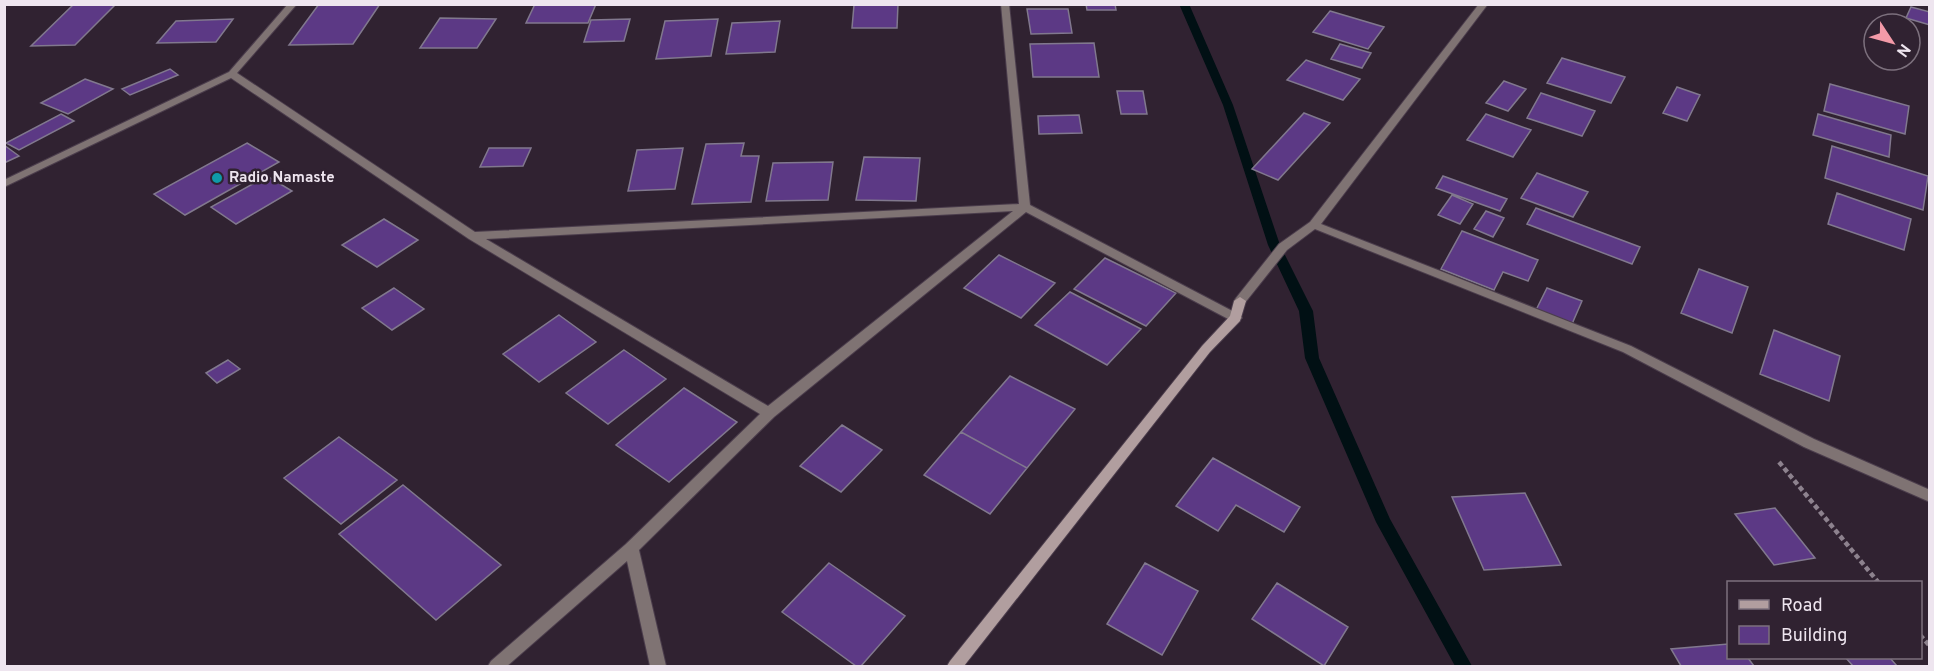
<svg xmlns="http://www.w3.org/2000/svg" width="1934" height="671" viewBox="0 0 1934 671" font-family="Overpass,sans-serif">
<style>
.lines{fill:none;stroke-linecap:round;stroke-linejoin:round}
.stream{fill:#011014;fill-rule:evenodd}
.building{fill:#5c3985;stroke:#81788e;stroke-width:1.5}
.street-casing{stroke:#4b3d4c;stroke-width:2}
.secondary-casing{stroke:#4b3d4c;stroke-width:2}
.path{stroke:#8d828e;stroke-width:4.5;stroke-dasharray:5 3;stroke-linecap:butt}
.street{fill:#7f7373;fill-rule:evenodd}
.secondary{fill:#b19e9f;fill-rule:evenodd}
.culture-dot{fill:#0f9aa8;stroke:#302231;stroke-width:2}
.labels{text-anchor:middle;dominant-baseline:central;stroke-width:5;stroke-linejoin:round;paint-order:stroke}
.poi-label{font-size:15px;font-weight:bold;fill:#eee5ef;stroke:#302231;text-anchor:start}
</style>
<rect width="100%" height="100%" fill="#302231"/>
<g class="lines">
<path class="stream" d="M1179 4H1189L1233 105 1280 245 1313 311 1319 358 1390 519 1472 666H1455L1376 522 1305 358 1299 311 1268 245 1223 105Z"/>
</g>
<path class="building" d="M74 4H116L75 45 31 46Z
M319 4H380L353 44 289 45Z
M535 4H596L588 23H526Z
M898 4 897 28H852L854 5Z
M1086 4H1115L1116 10H1087Z
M1911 7 1930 12V25L1906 18Z
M1027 9H1068L1072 33 1031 34Z
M1330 11 1384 27 1368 49 1313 32Z
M440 18 496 19 477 48H420Z
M233 19 216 42 157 43 176 21Z
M630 19 624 41 584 42 591 20Z
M718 19 711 56 656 59 665 21Z
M780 21 775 52 726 54 732 23Z
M1094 43 1099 77H1033L1030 44Z
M1340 44 1371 53 1362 68 1331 59Z
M1562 58 1625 77 1611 103 1547 83Z
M1306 60 1360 79 1343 100 1287 80Z
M170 69 178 75 130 95 122 89Z
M85 79 113 89 68 114 41 103Z
M1504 81 1526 89 1508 111 1486 103Z
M1830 84 1909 106 1905 134 1824 111Z
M1677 87 1700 95 1687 121 1663 113Z
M1117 91H1143L1147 114H1121Z
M1541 93 1595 111 1582 136 1527 118Z
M1304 113 1330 123 1278 180 1252 169Z
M61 114 74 121 19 150 6 143Z
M1486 114 1531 130 1513 157 1467 140Z
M1818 114 1891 135 1889 157 1813 135Z
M1079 115 1082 133 1039 134 1038 116Z
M247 143 279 162 185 215 154 194Z
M744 143 741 156H759L751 202 692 204 706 144Z
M4 145 19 156 4 163Z
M1832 146 1928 176 1923 210 1825 178Z
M489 148H531L523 166 480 167Z
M683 148 675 189 628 191 637 150Z
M864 157 920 158 916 201 856 200Z
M833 162 828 200 766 201 773 163Z
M1537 173 1588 192 1573 217 1521 198Z
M267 176 292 191 236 224 211 207Z
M1443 176 1507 199 1500 211 1436 188Z
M1837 193 1911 219 1904 250 1828 224Z
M1452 195 1473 204 1460 224 1438 215Z
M1536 208 1640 247 1632 264 1527 224Z
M1486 211 1504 218 1493 237 1474 229Z
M384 219 418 240 377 267 342 245Z
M1462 231 1538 260 1528 281 1503 272 1494 290 1441 269Z
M999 255 1055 283 1021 318 964 288Z
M1105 258 1176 293 1146 326 1074 289Z
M1699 269 1748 287 1732 333 1681 313Z
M394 288 424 309 392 330 362 308Z
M1547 288 1582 301 1572 324 1536 310Z
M1070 292 1141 329 1107 365 1035 325Z
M559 315 596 342 539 382 503 354Z
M1774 330 1840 356 1829 401 1760 374Z
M624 350 666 379 608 424 566 393Z
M228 360 240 369 217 383 206 373Z
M1010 376 1075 409 1027 468 961 432Z
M684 388 737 422 669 482 616 445Z
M842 425 882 450 841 492 800 466Z
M961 432 1027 468 990 514 924 475Z
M339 437 397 480 341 524 284 478Z
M1213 458 1300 507 1284 532 1236 505 1218 531 1176 506Z
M403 485 501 565 436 620 339 534Z
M1525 493 1561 565 1484 570 1452 497Z
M1775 508 1815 558 1774 565 1735 514Z
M829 563 905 616 861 666H856L782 612Z
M1145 563 1198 591 1162 655 1107 624Z
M1277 583 1348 627 1324 666 1252 619Z
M1728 644V658H1748L1754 666H1681L1671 649Z
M1846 658H1890L1897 666H1853Z"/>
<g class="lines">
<g class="street-casing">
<path id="street" d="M288 4H297L237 73 475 232 1019 204 1001 4H1009L1030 205 1240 315 1242 318 1236 322 1232 321 1026 212 774 417 639 550 666 666H650L627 561 507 666H488L491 661 626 544 760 414 469 239 231 78 4 187V180L229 72ZM1013 211 768 406 486 239Z
M1479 4H1488L1321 224 1631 346 1814 439 1930 490V502L1804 447 1623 352 1315 229 1287 250 1244 304H1236L1234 301 1236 298 1279 244 1310 222Z"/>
</g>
<g class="secondary-casing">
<path id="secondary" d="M1240 297 1246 301 1240 321 1210 352 964 666H947L950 661 1202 346 1230 316 1234 301Z"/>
</g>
<path class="path" d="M1779 462 1878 582
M1920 635 1930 646"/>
<use href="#street" class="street"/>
<use href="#secondary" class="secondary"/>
</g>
<circle class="culture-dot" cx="217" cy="178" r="6"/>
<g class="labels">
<g class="poi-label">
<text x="229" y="178">Radio Namaste</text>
</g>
</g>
<rect width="1934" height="671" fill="none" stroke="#eee5ef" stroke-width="12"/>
<rect x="1727" y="581" width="195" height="78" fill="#302231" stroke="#7c707d" stroke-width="1.5"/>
<rect x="1739" y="600" width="30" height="9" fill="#b19e9f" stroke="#7c707d" stroke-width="1.5"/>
<text x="1781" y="611" font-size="18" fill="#eee5ef">Road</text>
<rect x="1739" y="626" width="30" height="18" fill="#5c3985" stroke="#7c707d" stroke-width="1.5"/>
<text x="1781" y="641" font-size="18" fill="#eee5ef">Building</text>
<g transform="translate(1892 42) rotate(126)"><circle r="28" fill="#302231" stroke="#7c707d" stroke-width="1.5"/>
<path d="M0-4.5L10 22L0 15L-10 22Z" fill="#f39aa8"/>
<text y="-9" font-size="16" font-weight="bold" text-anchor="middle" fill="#eee5ef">N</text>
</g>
</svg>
